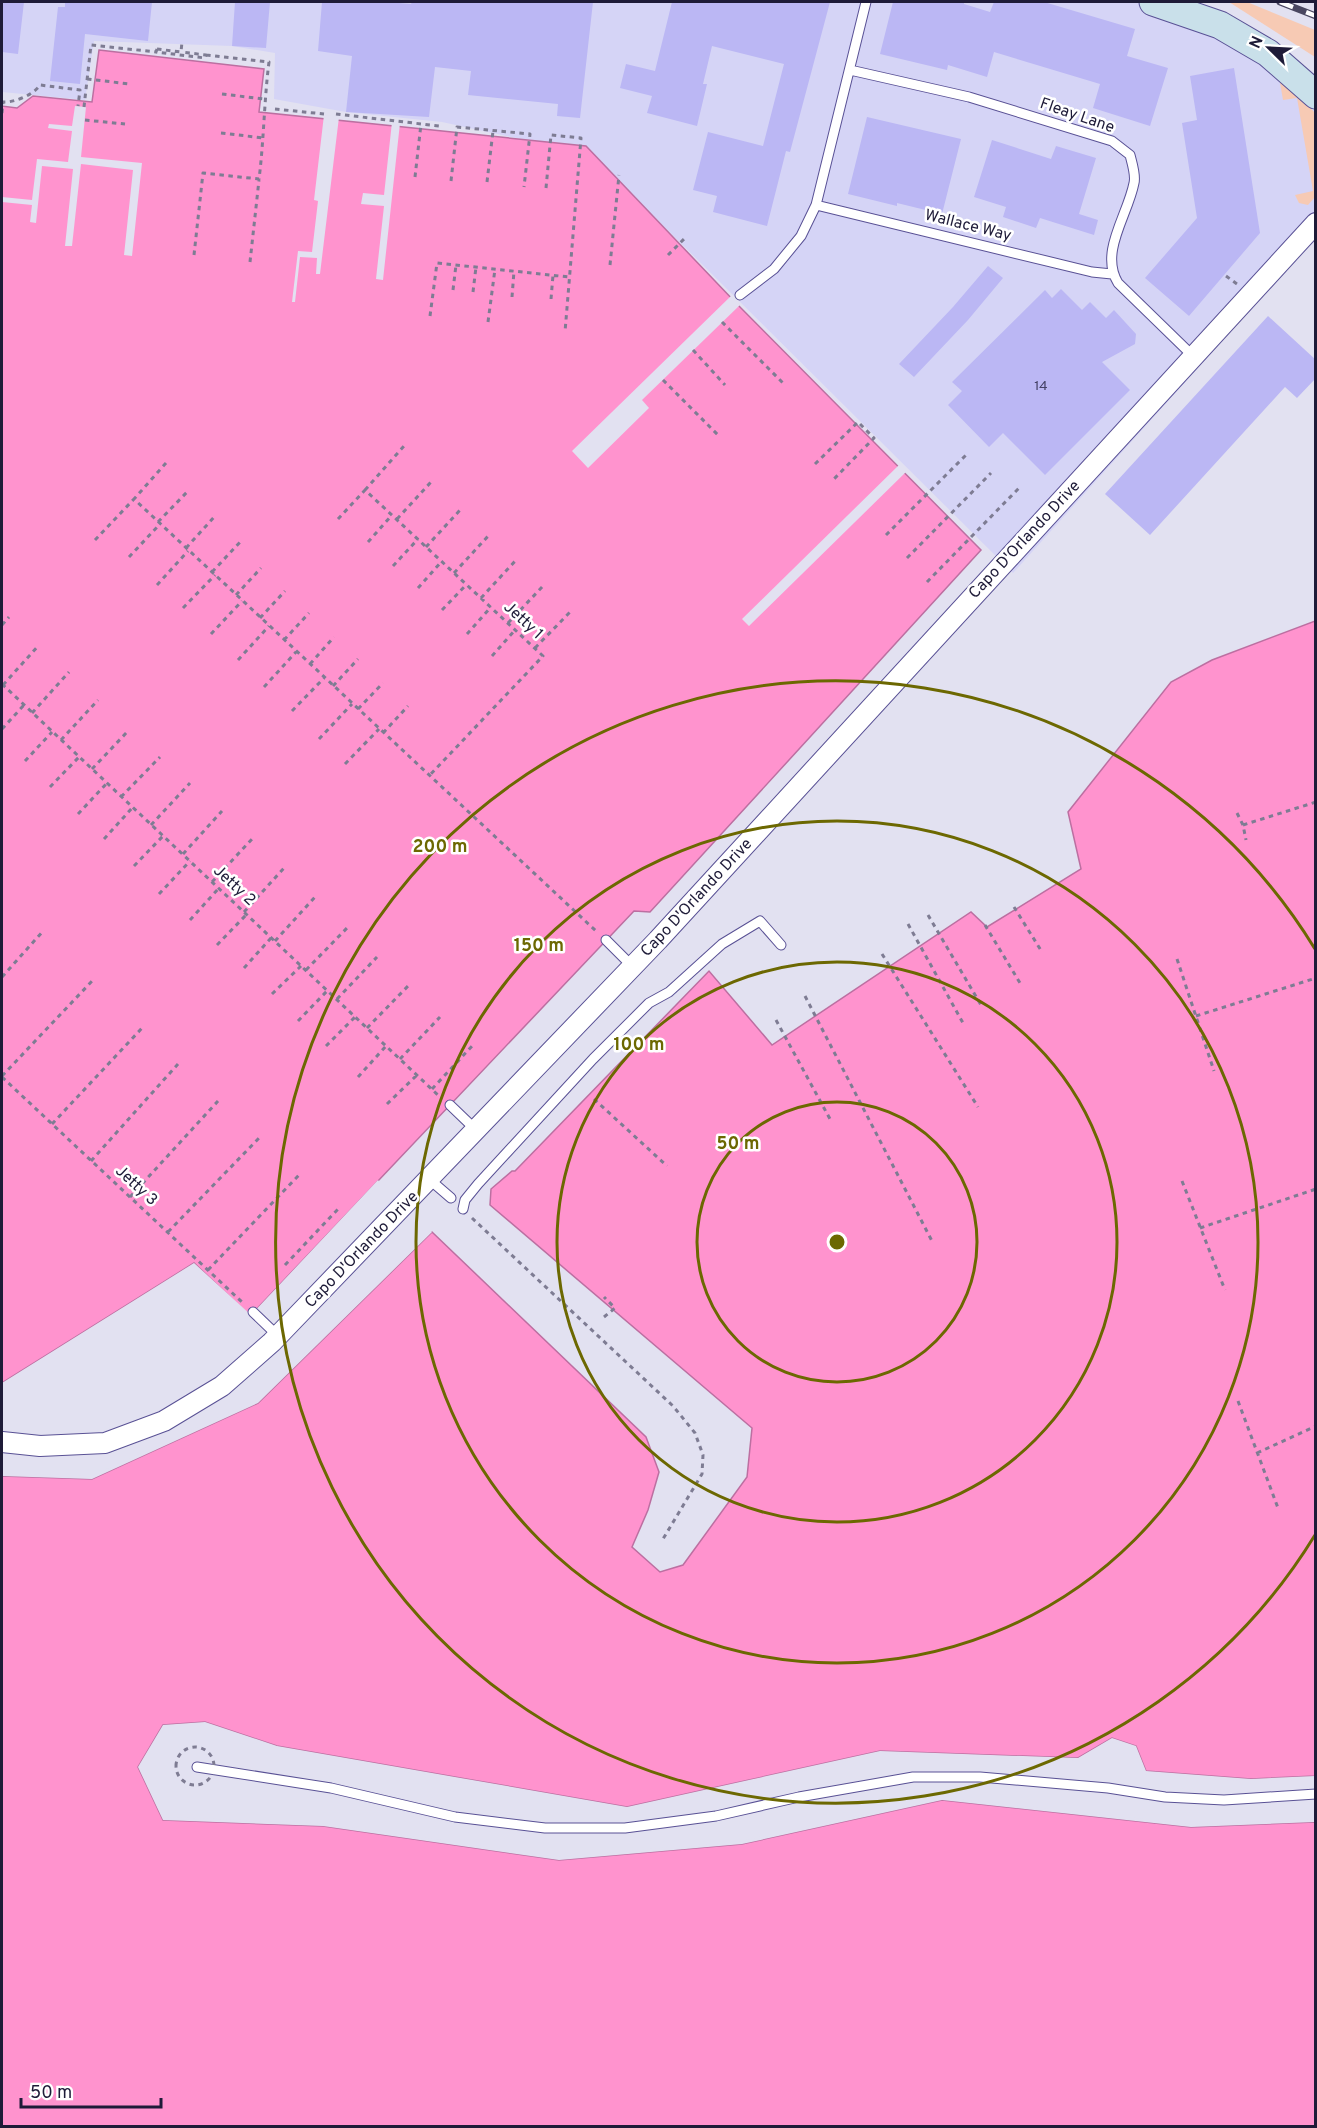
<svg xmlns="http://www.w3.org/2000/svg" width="1317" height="2128" viewBox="0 0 1317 2128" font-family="Overpass,sans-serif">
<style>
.built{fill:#d5d4f6}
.green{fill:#f7cab4}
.water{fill:#ff93ce;stroke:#bc6fa1;stroke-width:1.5}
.pier{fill:#e2e1f1}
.building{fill:#bbb7f4}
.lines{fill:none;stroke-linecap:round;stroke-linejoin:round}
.lane-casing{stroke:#595195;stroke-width:11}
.street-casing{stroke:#595195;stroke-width:22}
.secondary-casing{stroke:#595195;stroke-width:29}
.path{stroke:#7e7c93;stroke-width:3;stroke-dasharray:4.5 4.5;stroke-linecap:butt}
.lane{stroke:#fff;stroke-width:9}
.street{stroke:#fff;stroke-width:20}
.secondary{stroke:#c9e0ea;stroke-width:27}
.rail-casing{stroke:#4a4761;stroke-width:7}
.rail{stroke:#fff;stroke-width:4.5;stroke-dasharray:14;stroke-linecap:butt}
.ring{fill:none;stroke:#6c6801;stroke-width:3}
.labels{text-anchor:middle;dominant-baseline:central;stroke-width:5;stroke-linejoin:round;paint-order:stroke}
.number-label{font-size:14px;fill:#454267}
.street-label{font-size:16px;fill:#1e1b38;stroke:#fff}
.centre{fill:#6c6801;stroke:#fff;stroke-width:3}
.ring-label{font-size:18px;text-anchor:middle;font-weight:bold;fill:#6c6801;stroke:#fff;stroke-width:5;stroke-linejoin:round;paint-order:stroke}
</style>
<rect width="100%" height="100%" fill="#e2e1f1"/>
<path class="built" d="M2 2H1184L1315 82V238L1013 573 596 159 581 152 442 122 346 112 274 99 275 53 232 46 94 41 85 100 2 92Z"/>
<path class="green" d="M1229 2H1247L1315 30V57Z
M1281 75 1315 113V197L1308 205 1299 203 1295 195 1313 191 1297 98 1283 100 1279 77Z"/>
<path class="water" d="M99 50 264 69 259 112 586 146 736 303 981 550 650 912 634 911 250 1316 194 1263 2 1383V106L17 108 33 96 92 102Z
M1315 621V1776L1251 1779 1146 1771 1136 1746 1112 1738 1078 1758 880 1751 627 1807 277 1746 205 1722 163 1725 138 1767 163 1820 323 1826 559 1860 742 1844 942 1800 1191 1827 1315 1822V2126H2V1476L92 1479 258 1403 432 1232 646 1437 659 1472 648 1510 632 1547 660 1572 683 1565 747 1477 752 1428 490 1205 491 1189 512 1171H515L709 971 772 1045 971 912 987 927 1081 869 1068 812 1171 682 1212 660Z"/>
<path class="pier" d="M75 106 86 107 81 157 142 163 132 256 124 255 133 170 81 164 72 246H65L73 169 42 166 36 223 30 222 32 205 2 202V197L32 200 37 159 68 162 72 131 48 128 49 124 72 126Z
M324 115 339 117 320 274H316L317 258 300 257 295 302H292L298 251 312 252 318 201 314 200Z
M392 122 400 123 383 280 376 279 384 206 361 204 363 193 384 195Z
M732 295 741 304 642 400 649 408 588 468 572 451Z
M900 464 907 471 749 626 742 619Z
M378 1180 380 1183 251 1318H248L194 1266 2 1386V1383L194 1263 251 1315Z
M429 1229 432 1232 258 1403 92 1479 2 1476V1473L91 1476 256 1400Z
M205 1722 277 1746 627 1807 880 1751 1078 1758 1112 1738 1136 1746 1146 1771 1251 1779 1315 1776 1316 1779 1251 1782 1145 1774 1134 1749 1113 1742 1078 1761 880 1754 627 1810 276 1749 205 1725 165 1727 141 1767 165 1817 323 1823 559 1857 741 1841 942 1797 1191 1824 1315 1819V1822L1191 1827 942 1800 742 1844 559 1860 323 1826 163 1820 138 1767 163 1725Z"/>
<path class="building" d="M2 2H24L18 54 2 52Z
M65 2H152L148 41 85 34 80 84 50 81 58 7H65Z
M235 2H270L266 48 232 46Z
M322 2H387L411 4 412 2H593L580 118 557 116 558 104 468 95 471 71 435 67 429 117 346 112 352 56 318 51Z
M672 2H830L790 152 786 151 767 226 713 212 717 196 693 190 708 132 763 146 784 64 712 46 703 84H707L697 126 647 113 652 96 620 88 626 64 655 71Z
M893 2H964V4L990 12 994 2H1044L1135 29 1127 56 1168 68 1150 126 1093 108 1100 84 994 52 987 77 948 65 947 70 880 54Z
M1234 68 1260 233 1189 316 1145 278 1197 218 1182 123 1197 120 1190 76Z
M867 117 961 139 942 214 897 203V206L848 194Z
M992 140 1051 159 1056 146 1096 158 1079 214 1098 220 1094 235 1040 218 1036 228 1003 217 1006 207 974 197Z
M988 266 1003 278 968 320 914 377 899 364 953 307Z
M1061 289 1082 310 1090 302 1106 318 1114 310 1136 334 1135 344 1102 362 1130 390 1045 475 1003 433 989 447 948 405 962 391 952 382 1045 290 1052 298Z
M1268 316 1316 360V378L1297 398 1285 387 1150 535 1105 494Z"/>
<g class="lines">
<g class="lane-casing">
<path id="lane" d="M850 70 969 97 1112 141 1130 155C1132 163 1136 175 1134 183 1128 215 1099 252 1118 283L1193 356
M816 205 1092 272 1112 274
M740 295 774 269 801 236 816 205 866 2
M606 940 633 967
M450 1105 476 1130
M429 1179 451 1198
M463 1209 465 1200 478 1184 593 1059 649 1003 669 992 722 944 760 921 781 945
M253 1312 278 1336
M197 1767 331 1788 455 1817 545 1828H625L716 1816 799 1797 913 1777H980L1108 1788 1165 1797 1224 1800 1316 1794"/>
</g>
<g class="street-casing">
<path id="street" d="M2 1442 40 1446 105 1443 164 1421 222 1386 272 1342 658 940 1316 223"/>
</g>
<g class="secondary-casing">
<path id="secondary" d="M1153 2 1220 25 1268 53 1316 95"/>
</g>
<path class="path" d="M157 49 156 52 205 58 206 55 181 52
M157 49 181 52 182 42
M87 79 130 84
M222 94 264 99
M84 107 91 45 156 52
M275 109 324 114
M2 113 3 102C13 103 34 95 40 85L80 90 78 106
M336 114 439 126
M85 120 125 124
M221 133 264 138
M415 177 421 124
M451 181 457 127 530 134 524 187
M487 182 493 131
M546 188 551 135 581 138 565 332
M194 255 203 173 259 179C264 140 264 101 269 62L206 55
M668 255 685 238
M250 262 259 180
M610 265 619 175
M1226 276 1237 284
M453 290 456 265
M473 292 476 267
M512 297 514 271
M551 299 553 275
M430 316 437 263 569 277
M488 322 495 269
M722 322 784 384
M693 350 725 385
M663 380 718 435
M166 463 134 499 596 931
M815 464 858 422 874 438 833 480
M365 490 404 446
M338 519 365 490 543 656 429 776
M397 519 431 482
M158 522 189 490
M886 535 966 455
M95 540 134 499
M368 542 392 515
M426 547 461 509
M186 548 216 515
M129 557 160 524
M907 558 991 473
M393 566 418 539
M212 572 242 540
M454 573 490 534
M927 582 1020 487
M157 585 188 551
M418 588 442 561
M236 595 261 568
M481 598 517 559
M183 608 215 575
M442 610 467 584
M260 618 285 591
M508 623 544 585
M2 625 9 617
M211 634 242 601
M467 634 491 607
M284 640 309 613
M535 648 572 610
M492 656 515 630
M238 660 269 626
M310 664 334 637
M2 684 439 1096
M3 685 39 645
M333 686 358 659
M264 687 296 652
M358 709 383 683
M292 711 324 678
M32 713 69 672
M2 729 24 705
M383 733 408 706
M319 739 352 704
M61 740 98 700
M25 761 52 732
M345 764 379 729
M92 769 129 730
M50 787 79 757
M121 797 160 757
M1237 813 1243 825 1246 840
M78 814 107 783
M151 825 190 783
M1243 825 1316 802
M104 839 133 807
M183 854 222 811
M134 866 163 836
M212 882 252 839
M159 894 190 861
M1014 907 1042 952
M244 912 284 868
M928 915 981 1005
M190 920 219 888
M908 924 963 1023
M985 925 1020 983
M275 941 315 897
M217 945 247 914
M882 954 978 1107
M1177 959 1214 1071
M244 968 271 938
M306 970 347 928
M2 977 44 930
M272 994 301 966
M805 996 933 1243
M337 999 377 957
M1196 1016 1316 978
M776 1020 830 1119
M298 1021 327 991
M367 1028 410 984
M326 1046 355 1017
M400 1059 440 1017
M2 1076 94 979
M2 1077 243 1303
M358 1077 386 1046
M432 1089 473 1045
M594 1099 667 1166
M387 1104 417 1075
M52 1124 143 1027
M91 1161 178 1064
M1182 1181 1225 1290
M130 1197 218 1101
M472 1218 673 1406 695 1433 703 1455 702 1474 663 1539
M1200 1228 1316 1189
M168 1232 260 1137
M285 1265 340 1207
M208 1270 299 1175
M604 1317 615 1308 604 1297
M1238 1401 1278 1508
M1257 1453 1316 1426
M176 1766a19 19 0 1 1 38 0a19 19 0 1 1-38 0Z"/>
<use href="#lane" class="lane"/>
<use href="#street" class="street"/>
<use href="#secondary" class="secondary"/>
<g class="rail-casing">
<path id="rail" d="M1280 2 1316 16"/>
</g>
<use href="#rail" class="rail"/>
</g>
<g class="ring">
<circle cx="837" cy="1242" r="140"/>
<circle cx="837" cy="1242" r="280"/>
<circle cx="837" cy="1242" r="421"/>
<path d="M1315 1535A561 561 0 1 1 1315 949"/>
</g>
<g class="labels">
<g class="number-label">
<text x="1041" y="386">14</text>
</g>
<g class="street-label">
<text transform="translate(1077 116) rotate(19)">Fleay Lane</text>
<text transform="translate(968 226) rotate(14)">Wallace Way</text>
<text transform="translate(1025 540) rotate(-47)">Capo D'Orlando Drive</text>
<text transform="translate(523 621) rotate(43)">Jetty 1</text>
<text transform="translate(234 886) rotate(43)">Jetty 2</text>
<text transform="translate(697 898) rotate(-47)">Capo D'Orlando Drive</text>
<text transform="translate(136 1186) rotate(43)">Jetty 3</text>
<text transform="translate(362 1250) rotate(-46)">Capo D'Orlando Drive</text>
</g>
</g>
<circle cx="837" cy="1242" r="9" class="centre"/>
<g class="ring-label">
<text x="440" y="852">200 m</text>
<text x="539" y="951">150 m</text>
<text x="639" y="1050">100 m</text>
<text x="738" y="1149">50 m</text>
</g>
<rect width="1317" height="2128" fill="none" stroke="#1e1b38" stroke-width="6"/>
<g transform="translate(1269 48) rotate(294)" stroke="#ffffff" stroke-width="4.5" paint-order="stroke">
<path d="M0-4.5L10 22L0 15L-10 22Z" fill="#1e1b38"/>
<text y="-9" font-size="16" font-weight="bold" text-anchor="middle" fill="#1e1b38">N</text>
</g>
<path d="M21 2098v9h140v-9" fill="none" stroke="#1e1b38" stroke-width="3"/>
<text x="30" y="2098" font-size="18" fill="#1e1b38" stroke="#ffffff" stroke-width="4.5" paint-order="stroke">50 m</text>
</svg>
